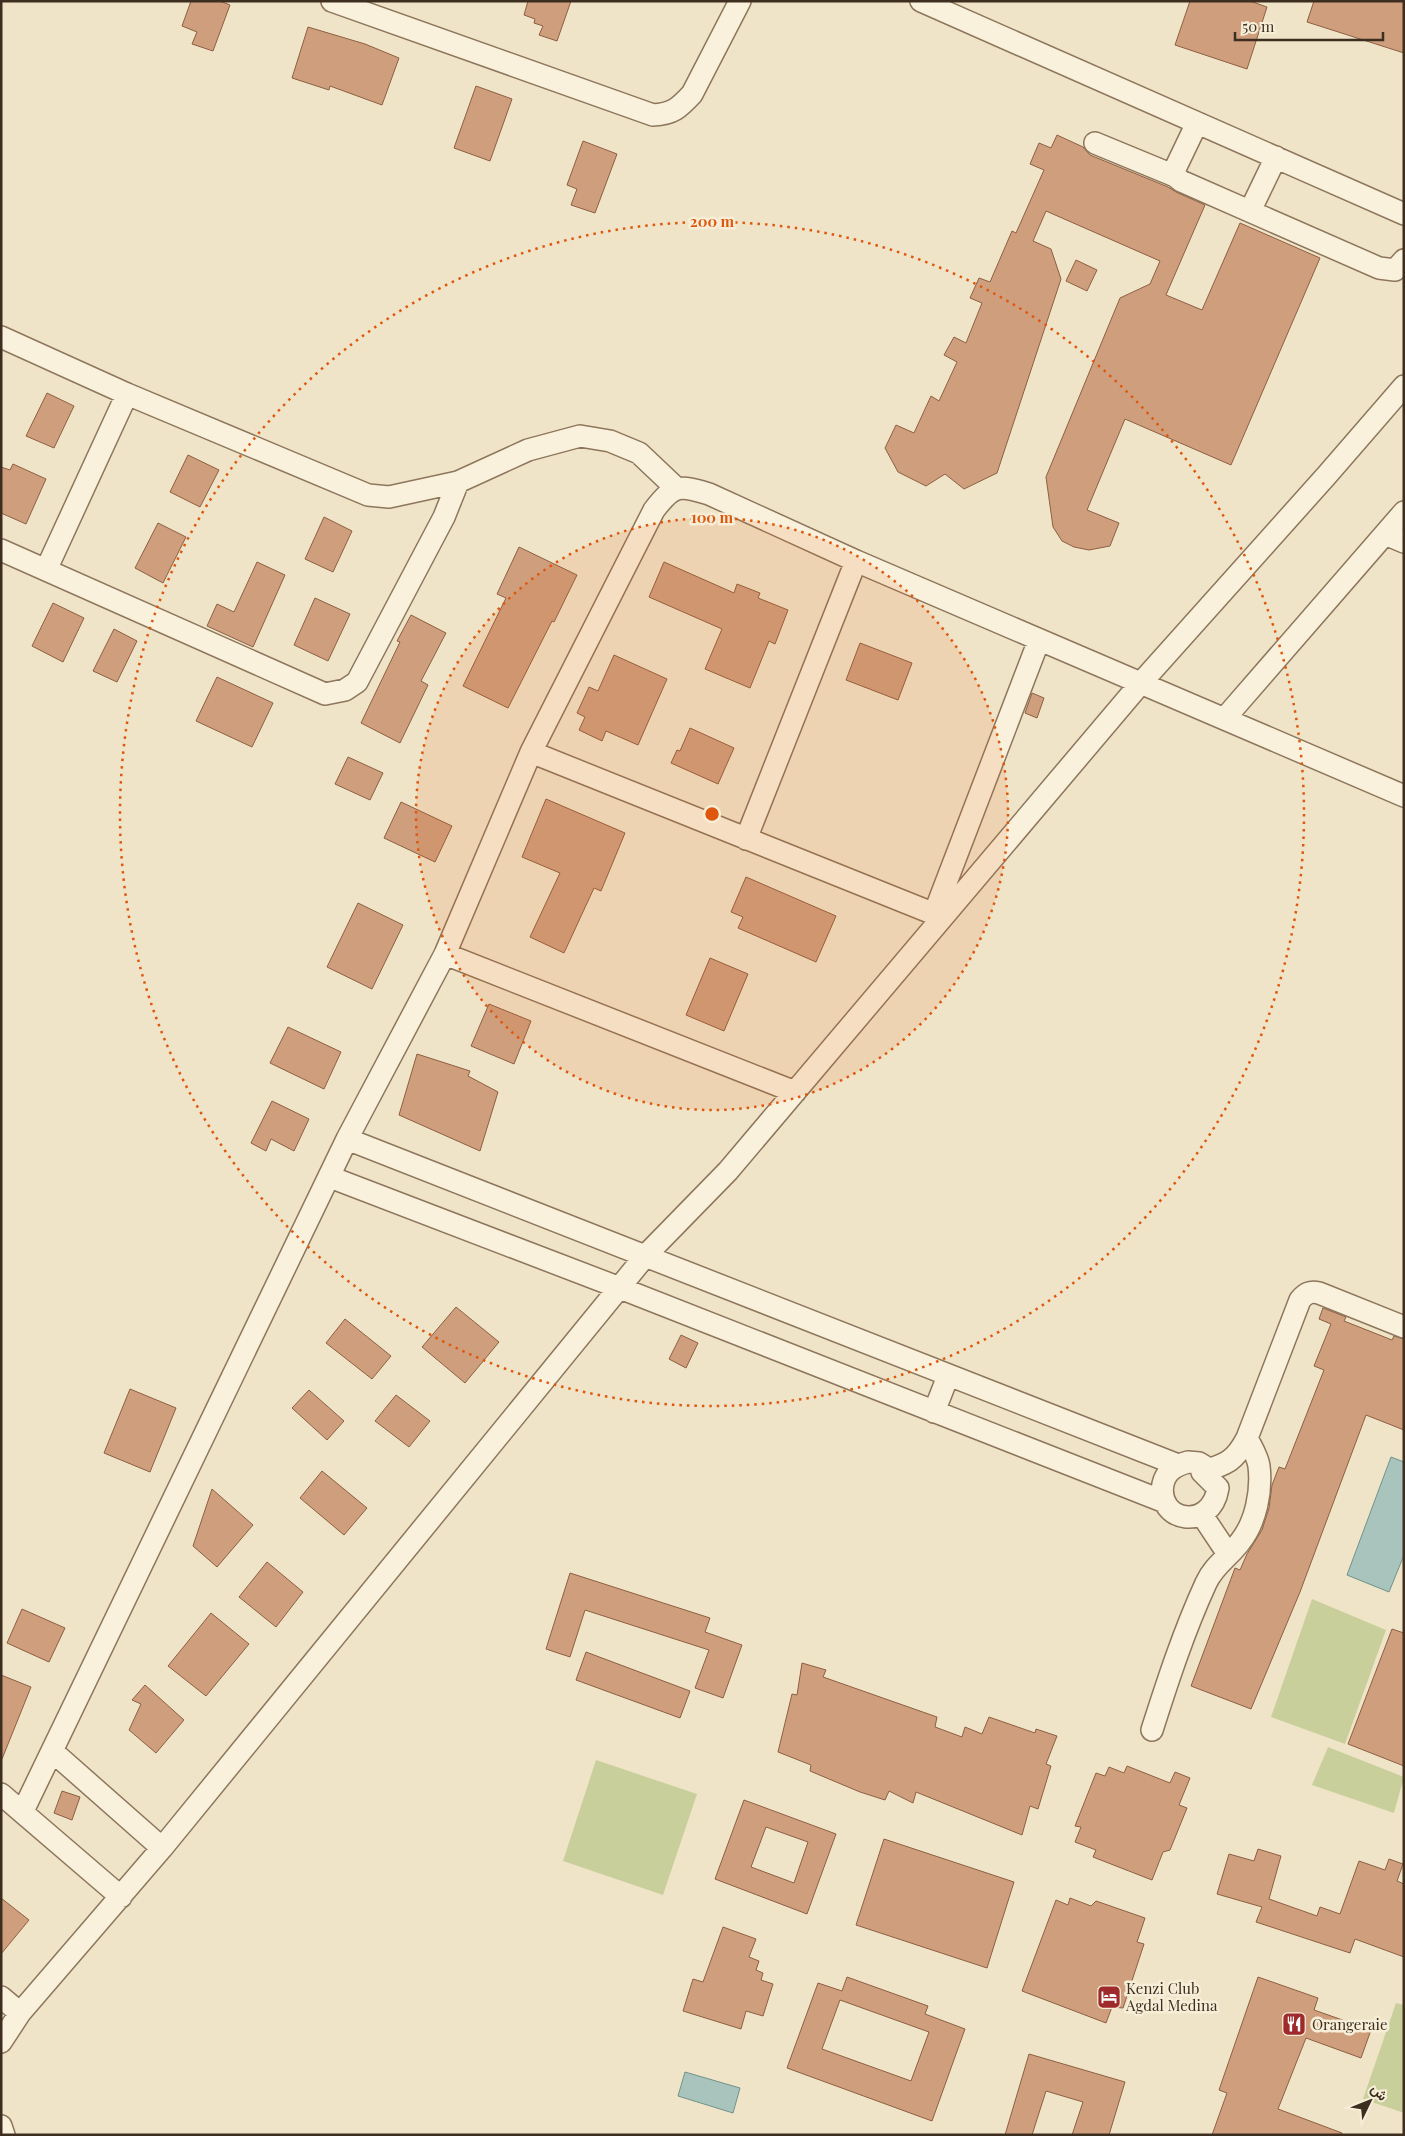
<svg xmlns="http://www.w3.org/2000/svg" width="1405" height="2136" viewBox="0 0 1405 2136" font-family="'Playfair Display',Vazirmatn,serif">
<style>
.green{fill:#c9cf9b}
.water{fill:#a9c4bc;stroke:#6f938a}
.building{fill:#cf9f7d;stroke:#8d5f41;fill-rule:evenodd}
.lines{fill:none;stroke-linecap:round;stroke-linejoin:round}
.street-casing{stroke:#8d765c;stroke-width:24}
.street{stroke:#faf1dc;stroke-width:21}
.ring{fill:none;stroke:#df570d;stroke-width:2.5;stroke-dasharray:2.5 5}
.labels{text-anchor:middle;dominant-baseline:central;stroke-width:5;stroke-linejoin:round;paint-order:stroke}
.poi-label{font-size:15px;fill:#3d2e20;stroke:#f7eed8;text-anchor:start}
.centre{fill:#df570d;stroke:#f7eed8;stroke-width:2.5}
.ring-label{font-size:15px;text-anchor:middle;font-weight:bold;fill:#df570d;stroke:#f7eed8;stroke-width:5;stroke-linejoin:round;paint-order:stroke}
</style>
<rect width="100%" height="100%" fill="#f0e4c8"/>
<path class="green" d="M1312 1599 1386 1630 1345 1744 1271 1717Z
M1328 1747 1404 1777 1394 1813 1312 1785Z
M596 1760 697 1794 663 1895 563 1861Z
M1396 2003 1404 2005V2113L1363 2099Z"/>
<path class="water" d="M1391 1457 1404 1462V1555L1389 1592 1347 1575Z
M685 2072 740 2088 733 2113 678 2096Z"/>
<path class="building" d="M191 1H220L230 5 213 51 192 44 197 32 182 26Z
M528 1H571L557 41 539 35 543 26 534 23 535 19 524 15Z
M1190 1H1250L1267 7 1247 69 1175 45Z
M1314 1H1404V53L1307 22Z
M308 27 365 44 399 58 382 105 330 86 329 90 292 78Z
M476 86 512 99 490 161 454 148Z
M1057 135 1083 147 1090 155 1168 187 1176 192 1205 205 1166 295 1202 310 1240 223 1320 258 1231 465 1125 419 1087 510 1119 523 1110 546 1089 550 1074 547 1062 541 1053 527 1046 477 1120 298 1150 284 1160 261 1046 211 1033 241 1051 249 1061 279 997 473 964 489 945 474 926 486 898 472 885 448 896 425 914 433 931 396 939 401 957 362 944 355 954 337 966 343 982 303 970 298 979 278 990 282 1012 231 1016 233 1044 170 1030 164 1039 143 1051 148Z
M583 141 617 154 595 213 571 205 577 189 567 185Z
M1076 260 1097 270 1087 291 1066 281Z
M47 393 74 406 54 448 26 436Z
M188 455 219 470 200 507 170 492Z
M13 464 46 479 26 524 1 513V467L10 470Z
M324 517 352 531 333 572 305 559Z
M158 523 186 537 163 583 135 568Z
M519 547 577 575 554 622 552 621 508 708 463 686 506 598 497 594Z
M257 562 285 575 253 647 207 626 217 604 234 612Z
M664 562 734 593 737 584 760 593 758 598 788 610 775 644 769 641 750 688 705 669 722 629 649 597Z
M315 598 350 614 328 661 294 645Z
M53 603 84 618 63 662 32 646Z
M411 615 446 633 421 681 428 685 400 743 361 723 400 642 397 641Z
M114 629 137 641 117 682 93 671Z
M860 643 912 663 898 700 846 680Z
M614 655 667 679 638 745 606 731 602 741 579 730 585 717 577 713 589 687 598 691Z
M217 677 273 703 252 747 196 721Z
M1032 693 1044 698 1037 718 1025 713Z
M690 728 734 748 718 784 671 763 677 750 680 751Z
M348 757 383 773 370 800 335 784Z
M546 799 625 833 601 891 594 888 564 953 530 937 560 873 522 857Z
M401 802 452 826 435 862 384 838Z
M746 877 836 916 816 962 738 928 743 917 731 912Z
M358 903 403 925 372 989 327 967Z
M710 958 748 974 724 1031 686 1015Z
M489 1004 531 1021 514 1064 471 1046Z
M288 1027 341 1052 324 1089 270 1063Z
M417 1054 470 1071 468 1076 498 1092 480 1151 399 1115Z
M272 1101 309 1119 294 1151 271 1139 266 1151 251 1143Z
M456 1307 499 1342 465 1383 422 1347Z
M1323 1308 1346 1317 1344 1321 1392 1340 1394 1336 1404 1339V1430L1366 1415 1300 1592 1251 1709 1191 1686 1235 1568 1240 1570 1247 1554 1262 1530 1269 1508 1272 1485 1279 1467 1285 1469 1324 1370 1314 1366 1331 1324 1319 1319Z
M345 1319 391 1356 372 1379 326 1343Z
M681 1335 698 1343 686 1368 669 1359Z
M130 1389 176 1408 150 1472 104 1453Z
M309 1390 344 1421 327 1440 292 1408Z
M396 1395 430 1421 409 1447 375 1421Z
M322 1471 367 1508 344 1535 300 1498Z
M212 1489 253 1525 217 1567 193 1546Z
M267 1562 303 1592 276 1627 239 1597Z
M570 1573 710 1618 705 1632 742 1645 723 1698 695 1688 709 1650 585 1610 570 1657 546 1649Z
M22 1609 65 1628 49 1662 7 1643Z
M211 1613 249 1644 206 1696 168 1666Z
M1392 1629 1404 1633V1766L1348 1744Z
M586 1652 690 1691 680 1718 576 1680Z
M802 1663 826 1670 823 1677 937 1717 935 1727 962 1737 965 1727 982 1734 989 1717 1035 1733 1036 1729 1057 1736 1046 1764 1051 1766 1038 1809 1030 1806 1022 1835 916 1792 913 1803 889 1791 885 1800 860 1792 810 1771 811 1765 778 1752 792 1694 797 1695Z
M1 1675 31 1687 2 1759H1Z
M145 1685 184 1720 156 1753 129 1730 141 1704 132 1700Z
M1127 1766 1170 1783 1175 1772 1190 1778 1179 1805 1187 1808 1170 1850 1163 1852 1152 1880 1093 1857 1096 1850 1075 1842 1081 1827 1075 1826 1096 1773 1105 1776 1109 1767 1124 1773Z
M62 1791 80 1797 72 1820 54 1813Z
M744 1800 836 1834 807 1914 715 1879ZM766 1827 808 1842 794 1883 751 1867Z
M884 1839 1014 1882 987 1968 856 1925Z
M1258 1849 1281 1856 1269 1899 1317 1916 1320 1907 1340 1914 1359 1861 1385 1870 1389 1859 1403 1864 1397 1881 1404 1884V1957L1355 1939 1350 1953 1256 1922 1262 1907 1217 1894 1229 1854 1254 1861Z
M1 1898 29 1920 1 1954Z
M1070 1898 1091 1906 1096 1901 1145 1918 1137 1942 1144 1944 1123 2008 1112 2007 1106 2023 1022 1991 1056 1900 1068 1905Z
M723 1927 756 1939 749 1957 759 1961 756 1970 763 1973 761 1980 773 1984 763 2016 746 2011 741 2029 683 2011 693 1979 703 1982Z
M847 1977 928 2006 925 2014 965 2029 932 2121 787 2068 818 1983 842 1991ZM840 2000 929 2032 911 2081 822 2049Z
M1258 1977 1318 1998 1314 2010 1371 2030 1361 2058 1306 2038 1278 2109 1342 2133V2135H1212L1227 2093 1219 2090Z
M1029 2054 1125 2082 1109 2135H1072L1083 2102 1046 2091 1032 2135H1005Z"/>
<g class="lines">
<g class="street-casing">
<path id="street" d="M332 1 653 115C673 114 679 108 692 94L740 1
M921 1 1404 214
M1197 123 1174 171 1175 176 1181 181 1379 268 1395 270 1404 260
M1095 143 1175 176
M1250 211 1276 157
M1 337 127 394 368 495 389 497 458 482 528 450 580 436 610 441 639 453 676 488
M1385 534 1404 542
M1 550 325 694 345 690 357 682 444 517 458 482
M46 570 127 394
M1225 718 1404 512
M531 752 942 917
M746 839 856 561
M934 914 1039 640
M445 954 795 1092
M347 1139C624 1246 900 1357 1178 1465
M330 1177 620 1288 1165 1502
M934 1412 948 1376
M1188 1462 1199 1463 1209 1469 1202 1472 1218 1488C1211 1532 1156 1522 1163 1484 1166 1470 1177 1465 1188 1462Z
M1202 1472C1227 1464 1235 1461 1247 1438L1300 1300C1306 1293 1310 1291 1319 1293L1404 1327
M1202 1515 1228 1554
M1152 1730C1168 1680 1184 1631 1206 1583 1214 1565 1229 1557 1240 1542 1256 1522 1262 1491 1259 1466 1258 1457 1251 1446 1247 1438
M52 1751 162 1848
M1 1794 121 1897
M23 1811 347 1139 445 954 531 752 654 510C674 484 679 485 709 494L856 561 1404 796
M1 1997 20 2013
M1 2042 20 2013 162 1848 646 1255 728 1171 1140 684 1327 475 1404 386
M1 2126 4 2135"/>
</g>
<use href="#street" class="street"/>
</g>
<circle cx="712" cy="814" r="296" fill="#df570d" fill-opacity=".12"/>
<g class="ring">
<circle cx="712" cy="814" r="296"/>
<circle cx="712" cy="814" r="592"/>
</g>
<defs>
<g id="hotel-square" transform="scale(1.25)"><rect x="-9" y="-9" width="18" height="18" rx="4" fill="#9e2a2b" stroke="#f7eed8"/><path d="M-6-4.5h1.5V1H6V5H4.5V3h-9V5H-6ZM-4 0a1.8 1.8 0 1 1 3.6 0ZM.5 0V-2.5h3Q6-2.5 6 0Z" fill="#fff"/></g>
<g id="restaurant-square" transform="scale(1.25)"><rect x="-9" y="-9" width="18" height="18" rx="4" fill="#9e2a2b" stroke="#f7eed8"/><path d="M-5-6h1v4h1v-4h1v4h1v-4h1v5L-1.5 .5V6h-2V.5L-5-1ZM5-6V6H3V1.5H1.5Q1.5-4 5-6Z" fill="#fff"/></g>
</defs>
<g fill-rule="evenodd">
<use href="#hotel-square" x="1109" y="1997"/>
<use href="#restaurant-square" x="1294" y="2024"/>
</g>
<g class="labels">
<g class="poi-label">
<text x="1126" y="1988">Kenzi Club<tspan x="1126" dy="17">Agdal Medina</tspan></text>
<text x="1312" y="2024">Orangeraie</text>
</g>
</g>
<circle cx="712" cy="814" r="8" class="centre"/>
<g class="ring-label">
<text x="712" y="227">200 m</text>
<text x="712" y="523">100 m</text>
</g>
<rect width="1405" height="2136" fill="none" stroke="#3d2e20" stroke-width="5"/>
<g transform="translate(1370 2101) rotate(47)" stroke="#f7eed8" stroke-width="4" paint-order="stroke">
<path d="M0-4L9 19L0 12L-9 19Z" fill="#3d2e20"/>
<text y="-8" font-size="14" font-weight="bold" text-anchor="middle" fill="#3d2e20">ش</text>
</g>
<path d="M1235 32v8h148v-8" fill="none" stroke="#3d2e20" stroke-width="2.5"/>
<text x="1242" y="32" font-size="15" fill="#3d2e20" stroke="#f7eed8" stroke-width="4" paint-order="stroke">50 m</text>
</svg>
